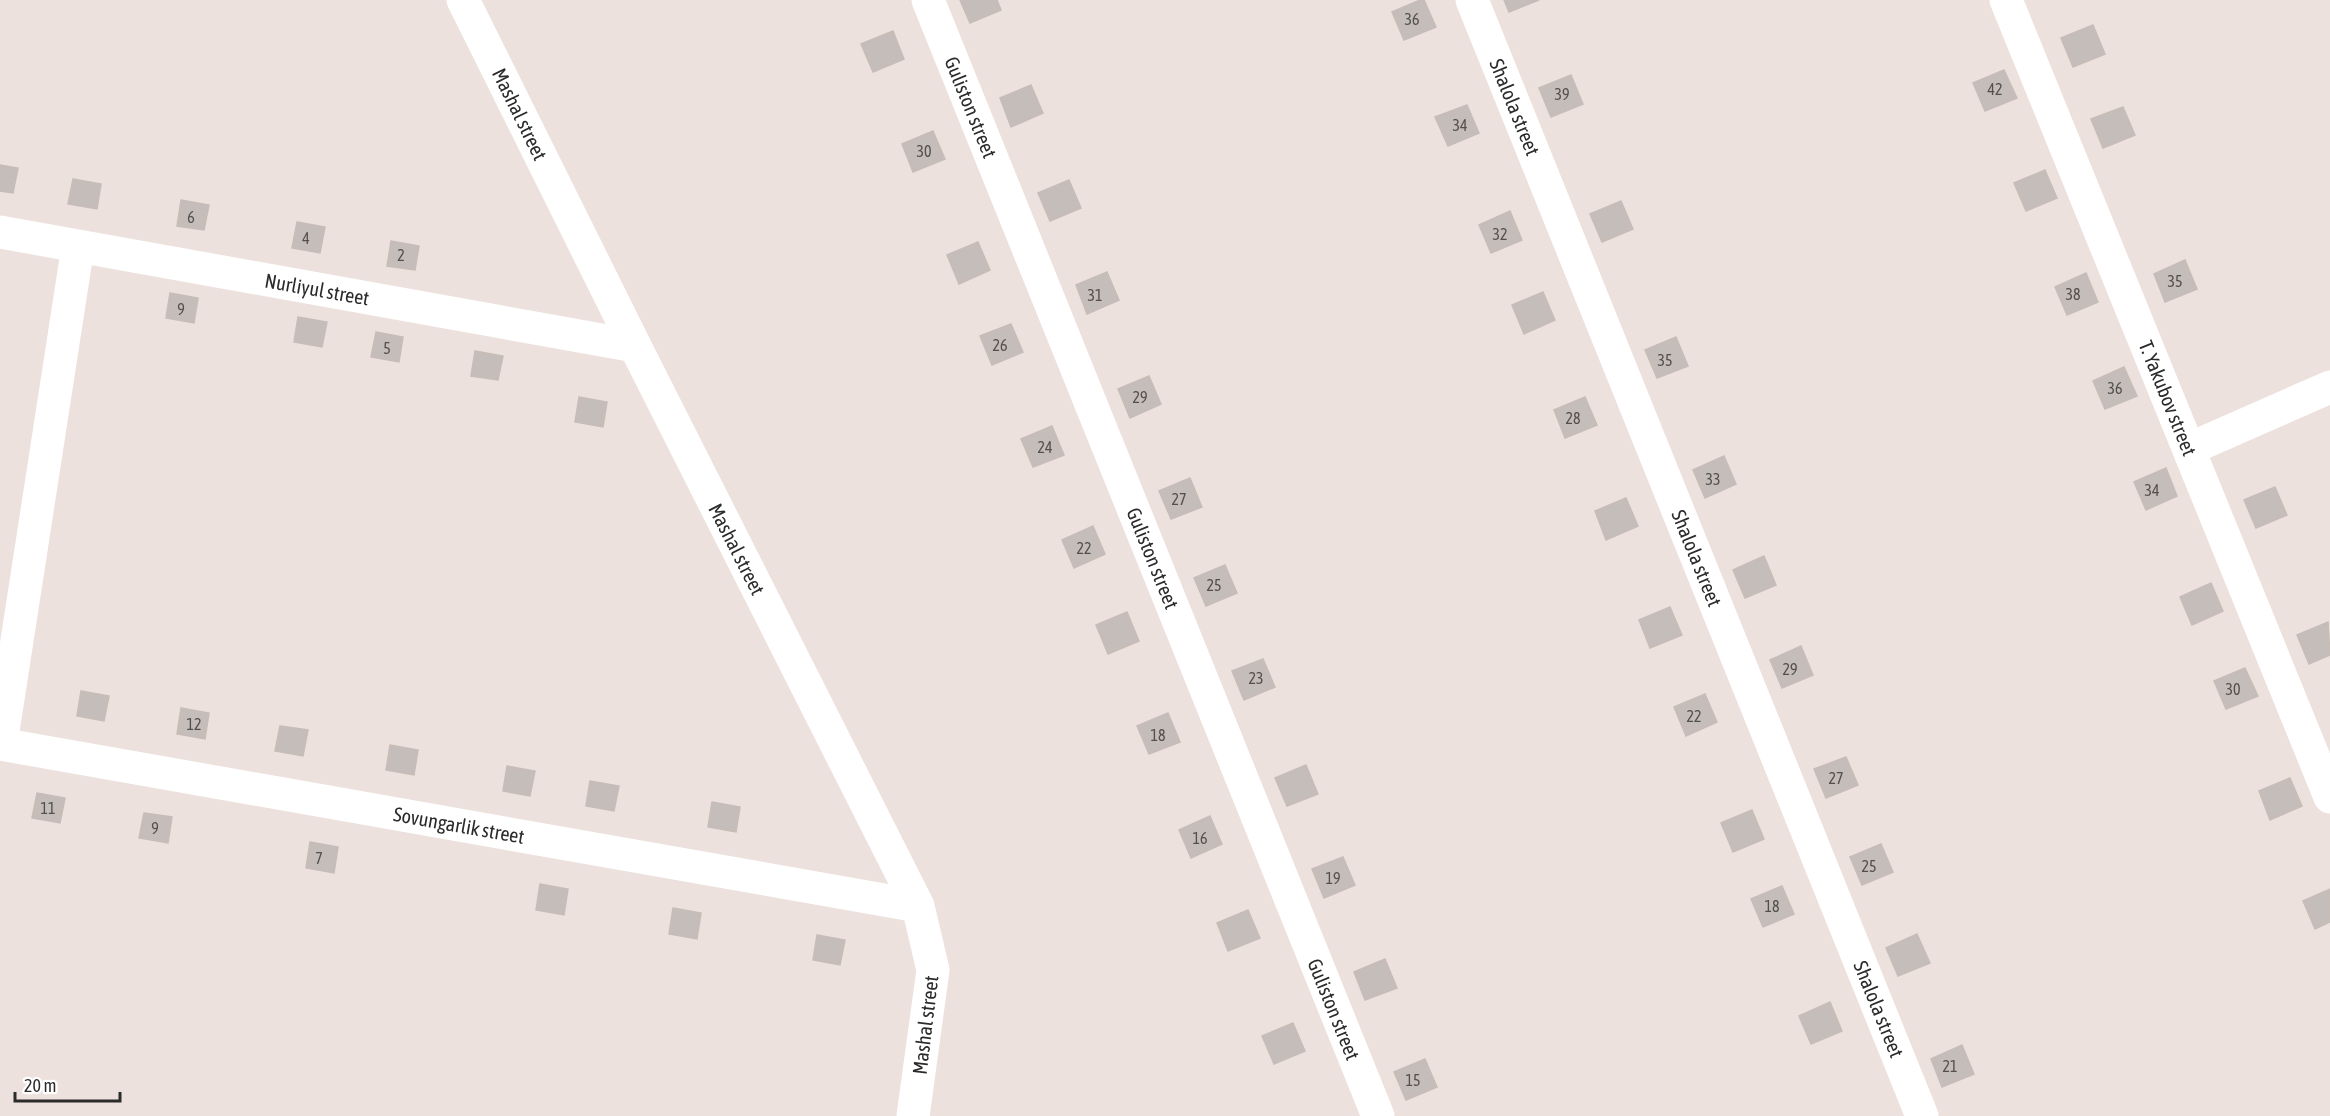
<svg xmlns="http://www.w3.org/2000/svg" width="2330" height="1116" viewBox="0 0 2330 1116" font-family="'Asap Condensed',sans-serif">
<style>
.building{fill:#c5bdb9;stroke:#c8bcb7;stroke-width:1.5}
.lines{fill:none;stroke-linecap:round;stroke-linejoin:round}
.minor{stroke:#fff;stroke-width:33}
.labels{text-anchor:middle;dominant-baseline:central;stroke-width:4.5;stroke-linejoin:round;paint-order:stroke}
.number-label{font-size:16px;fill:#52504e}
.street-label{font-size:20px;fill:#2b2b2b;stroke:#fff}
</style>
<rect width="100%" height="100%" fill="#ede1dd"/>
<path class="building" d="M960 0H997L1001 10 970 23Z
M1420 0H1424L1436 27 1404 40 1392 12Z
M1504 0H1539L1509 12Z
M2093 25 2105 54 2073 67 2061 38Z
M893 31 904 59 873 72 861 44Z
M2004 70 2017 98 1985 111 1973 83Z
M1571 75 1583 104 1551 117 1539 88Z
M1031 85 1043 113 1011 127 1000 98Z
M1467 105 1479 133 1448 146 1435 117Z
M2123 107 2135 135 2103 148 2091 119Z
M933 131 945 159 913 172 902 144Z
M0 165 18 168 13 193 0 191Z
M2045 170 2057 198 2026 211 2014 183Z
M73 179 101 184 97 209 68 204Z
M1069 180 1081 208 1050 221 1038 193Z
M181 200 209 205 204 230 177 226Z
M1621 201 1633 229 1602 242 1590 214Z
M1510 211 1522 240 1491 253 1479 225Z
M297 222 325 227 320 253 292 248Z
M391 241 419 246 415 270 387 266Z
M978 242 990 270 959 284 947 255Z
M2185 260 2197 289 2165 302 2154 274Z
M1107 272 1119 300 1087 314 1076 285Z
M2086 273 2098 302 2067 315 2055 287Z
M1543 292 1555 320 1524 334 1512 305Z
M170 293 198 298 194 323 166 318Z
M298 317 327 322 322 347 294 342Z
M1011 324 1023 352 992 365 980 336Z
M376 332 403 337 399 362 371 357Z
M1676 337 1688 366 1657 378 1645 350Z
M475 351 503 356 498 380 471 376Z
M2124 367 2137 396 2105 409 2093 381Z
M1149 376 1161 404 1130 418 1118 389Z
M579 397 607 402 603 427 575 422Z
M1585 397 1597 425 1565 438 1554 410Z
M1052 426 1064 455 1033 467 1021 439Z
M1724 456 1736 484 1705 498 1693 470Z
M2166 468 2177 496 2146 510 2134 482Z
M1190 478 1202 507 1171 519 1159 491Z
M2275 487 2287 515 2256 528 2244 500Z
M1626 498 1638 526 1606 540 1595 511Z
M1093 526 1105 554 1074 568 1062 540Z
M1764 556 1776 585 1745 598 1733 570Z
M1225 565 1237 593 1206 606 1194 578Z
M2211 583 2223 611 2192 625 2180 597Z
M1670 607 1682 635 1650 648 1639 620Z
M1127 612 1139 641 1108 654 1096 625Z
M2328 622 2330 655 2309 664 2297 635Z
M1801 646 1813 675 1782 688 1770 660Z
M1263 659 1275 687 1244 700 1232 671Z
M2245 668 2258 696 2226 709 2214 681Z
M81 691 109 696 104 721 77 716Z
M1705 694 1717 722 1686 736 1674 707Z
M181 708 209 713 205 739 177 734Z
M1168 713 1180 742 1149 754 1137 726Z
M280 726 308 730 303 756 275 751Z
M390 745 418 750 414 775 386 770Z
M1846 757 1858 785 1826 798 1814 769Z
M1306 765 1318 794 1287 806 1275 778Z
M507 766 535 771 530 796 503 791Z
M2290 778 2302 806 2270 820 2259 791Z
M590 781 619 786 614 811 586 806Z
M37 793 65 798 60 823 32 818Z
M712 802 740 807 736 832 708 827Z
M1752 810 1764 839 1733 852 1721 823Z
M144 813 172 817 168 843 139 838Z
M1210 816 1222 844 1191 858 1179 830Z
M310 842 338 847 334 873 306 868Z
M1881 844 1893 872 1862 885 1850 857Z
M1343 857 1355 885 1324 898 1312 869Z
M540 884 568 889 564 915 536 910Z
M1782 886 1794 914 1763 927 1751 899Z
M2330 889V922L2315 929 2303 901Z
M673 908 701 913 697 939 669 934Z
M1248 910 1260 938 1228 951 1217 923Z
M1917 934 1930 963 1898 976 1886 948Z
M817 935 845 940 840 965 813 960Z
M1385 959 1397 988 1365 1000 1354 972Z
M1830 1002 1842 1031 1811 1044 1799 1016Z
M1293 1023 1305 1051 1274 1064 1262 1036Z
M1962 1045 1974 1074 1942 1087 1931 1059Z
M1425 1059 1437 1087 1406 1100 1394 1072Z"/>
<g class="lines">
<path class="minor" d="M463 0 635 346 918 906 933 970 913 1116
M928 0 1378 1116
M1472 0 1922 1116
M2006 0 2330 797
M0 232 635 346
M2189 449 2330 387
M0 744 918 906
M1 744 78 246"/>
</g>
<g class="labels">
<g class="number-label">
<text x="1412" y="19">36</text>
<text x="1995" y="89">42</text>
<text x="1562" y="94">39</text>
<text x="1460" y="125">34</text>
<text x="924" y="151">30</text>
<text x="191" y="217">6</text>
<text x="1500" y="234">32</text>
<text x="306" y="238">4</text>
<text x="401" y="255">2</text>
<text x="2175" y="281">35</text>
<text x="2073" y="294">38</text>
<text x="1095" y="295">31</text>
<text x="181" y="309">9</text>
<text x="1000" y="345">26</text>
<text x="387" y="348">5</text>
<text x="1665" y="360">35</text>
<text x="2115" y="388">36</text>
<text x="1140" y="397">29</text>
<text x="1573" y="418">28</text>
<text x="1045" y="447">24</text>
<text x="1713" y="479">33</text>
<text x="2152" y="490">34</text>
<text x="1179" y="499">27</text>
<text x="1084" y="548">22</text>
<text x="1214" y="585">25</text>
<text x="1790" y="669">29</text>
<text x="1256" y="678">23</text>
<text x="2233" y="689">30</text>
<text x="1694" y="716">22</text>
<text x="194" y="724">12</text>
<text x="1158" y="735">18</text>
<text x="1836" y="778">27</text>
<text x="48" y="808">11</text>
<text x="155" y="828">9</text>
<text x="1200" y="838">16</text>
<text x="319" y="858">7</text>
<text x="1869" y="866">25</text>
<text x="1333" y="878">19</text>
<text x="1772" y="906">18</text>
<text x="1950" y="1066">21</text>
<text x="1413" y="1080">15</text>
</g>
<g class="street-label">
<text transform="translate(971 107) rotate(68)">Guliston street</text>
<text transform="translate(1515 107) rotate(68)">Shalola street</text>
<text transform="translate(520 114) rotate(64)">Mashal street</text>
<text transform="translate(317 289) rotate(10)">Nurliyul street</text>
<text transform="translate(2168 398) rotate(68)">T. Yakubov street</text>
<text transform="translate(737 549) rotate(63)">Mashal street</text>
<text transform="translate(1153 558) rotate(68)">Guliston street</text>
<text transform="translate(1697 558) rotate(68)">Shalola street</text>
<text transform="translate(459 825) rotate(10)">Sovungarlik street</text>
<text transform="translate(1334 1009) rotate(68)">Guliston street</text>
<text transform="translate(1879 1009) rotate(68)">Shalola street</text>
<text transform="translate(925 1025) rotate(-83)">Mashal street</text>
</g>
</g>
<path d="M15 1092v9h105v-9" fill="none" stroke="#2b2b2b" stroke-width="3"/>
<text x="24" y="1092" font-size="18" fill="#2b2b2b" stroke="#ffffff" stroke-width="4.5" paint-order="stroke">20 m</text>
</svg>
